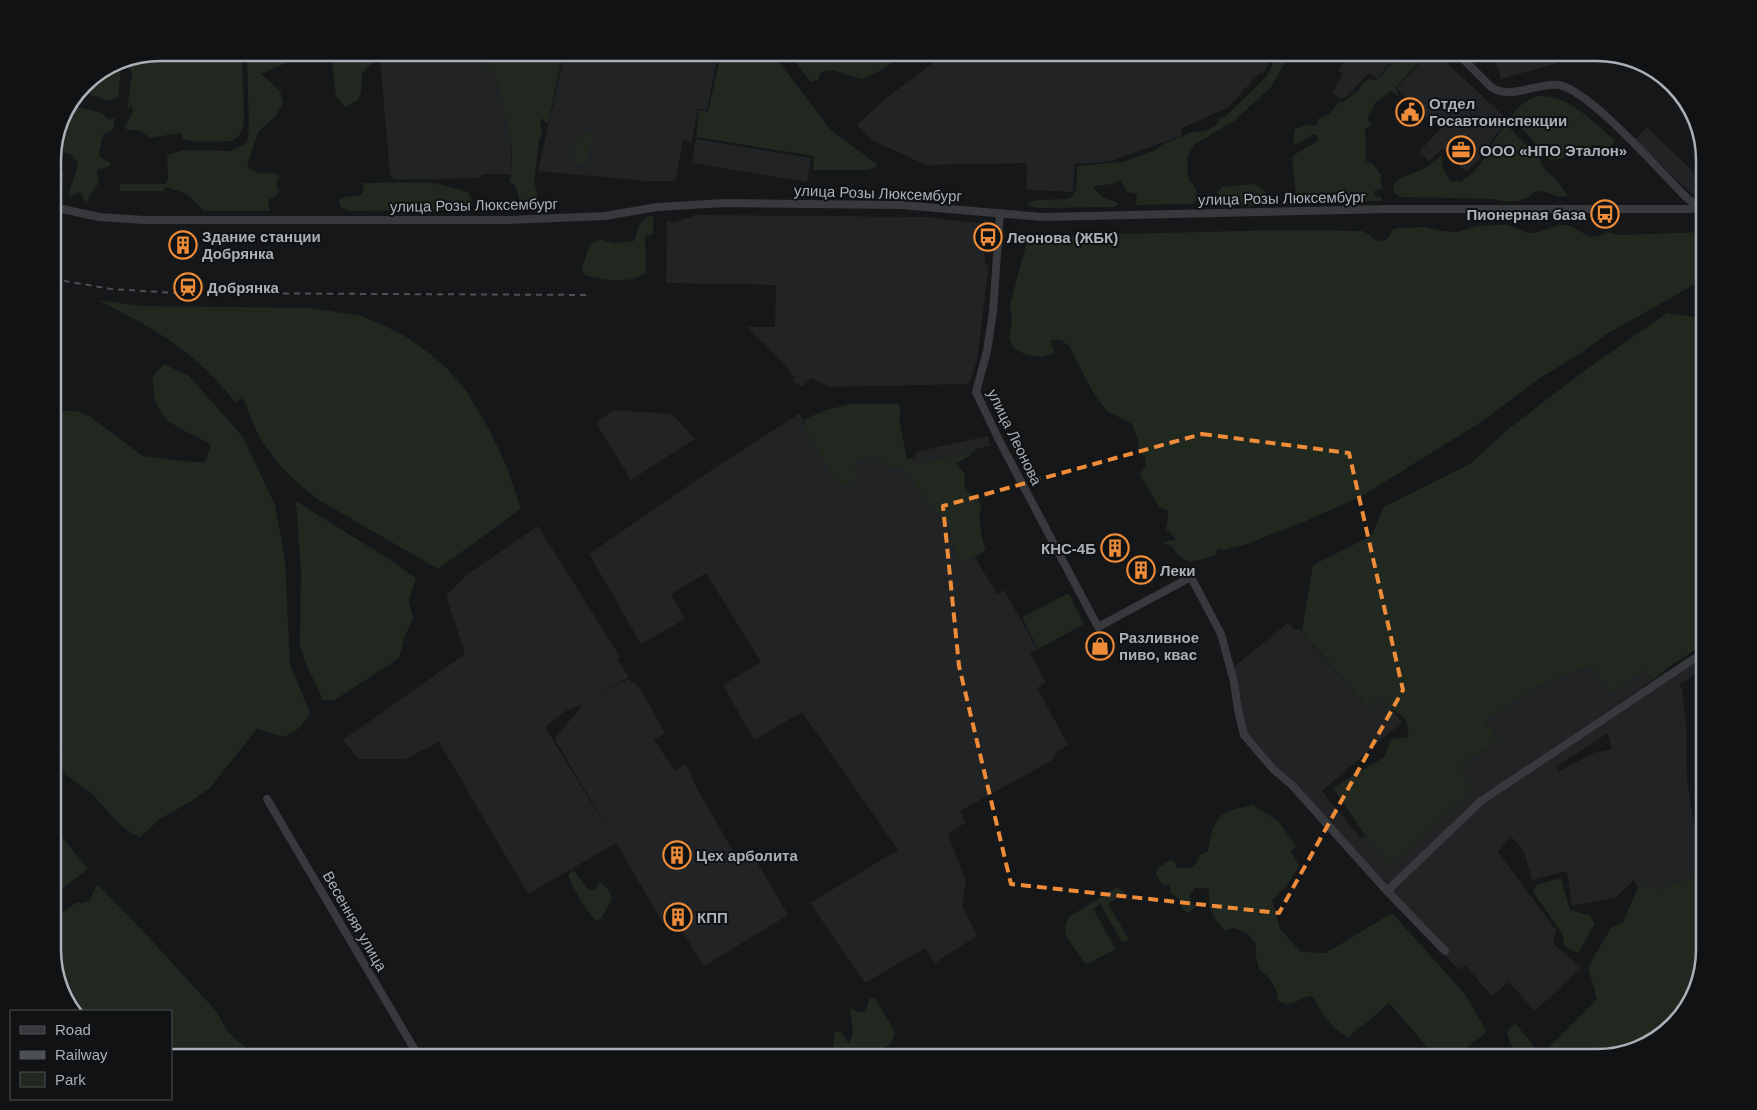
<svg xmlns="http://www.w3.org/2000/svg" width="1757" height="1110" viewBox="0 0 1757 1110" font-family="Helvetica,sans-serif">
<style>
.built{fill:#222325;fill-rule:evenodd}
.green{fill:#212820}
.lines{fill:none;stroke-linecap:round;stroke-linejoin:round}
.minor{stroke:#37393d;stroke-width:8}
.rail{stroke:#4c5054;stroke-width:2;stroke-dasharray:6 5;stroke-linecap:butt}
.marked{fill:none;stroke:#ee8c39;stroke-width:4;stroke-dasharray:10 6;stroke-linejoin:round}
.labels{text-anchor:middle;dominant-baseline:central;stroke-width:4;stroke-linejoin:round;paint-order:stroke}
.poi-label{font-size:15px;font-weight:bold;fill:#a9b0b8;stroke:#111213;text-anchor:start}
.street-label{font-size:15px;fill:#a9b0b8;stroke:#111213}
.rim{fill:none;stroke:#a9b0b8;stroke-width:2.5}
</style>
<rect width="100%" height="100%" fill="#161718"/>
<path class="built" d="M1430 52 1436 53 1509 121 1497 133 1480 158 1466 172 1442 148 1429 161 1419 152 1440 129 1396 88Z
M444 53H466L495 72 509 123 512 174H483L480 178 396 180 390 175 380 57Z
M565 53H718L707 110 698 109 692 142 683 140 675 181H646L538 171Z
M946 53V52L1274 53 1263 74 1260 73 1227 108 1182 128 1181 136 1108 162 1075 164 1073 192 1026 190 1027 163 926 165 872 140 857 125 886 98Z
M1338 53H1400L1376 79 1369 73 1347 96 1340 100 1332 92 1343 74 1338 70 1346 60Z
M1493 53V52L1569 53 1564 59 1561 57 1555 64 1501 79Z
M1647 127 1704 182V201L1702 203 1635 140Z
M696 139 811 158 807 182 692 163Z
M53 171 64 173 62 193 53 191Z
M696 215 926 217 984 224 985 265H989L977 360 971 380 968 384 829 387 811 378 803 386 793 382 794 376 787 368 765 344 755 336 747 327H775L776 285 666 283 667 220 671 223 676 222Z
M613 410 672 414 695 439 631 480 596 423Z
M800 413 806 425 892 455 914 466 913 459 916 458 915 452 988 436 990 446 975 449V452L919 465 997 594 1004 590 1037 649 1030 653 1046 682 1037 688 1068 745 1058 751 1051 761 960 811 965 823 948 834 966 881 962 906 977 936 935 963 925 948 865 983 810 903 898 850 802 712 754 740 723 685 761 662 706 573 671 594 685 619 641 644 589 554 701 477Z
M538 526 620 657 617 659 629 677 588 701 628 679 640 688 665 733 654 740 675 771 686 764 697 789 739 861 751 852 788 915 704 966 673 917 663 923 616 843 528 894 439 742 405 759H358L343 740 465 654 446 596 468 574ZM582 705 555 739 615 842 545 727 566 711Z
M1288 623 1294 629 1302 630 1314 647 1369 708 1381 696 1402 722 1322 791 1360 838 1365 835 1392 865 1459 767 1499 740 1484 721 1532 689 1590 665 1645 670 1653 680 1479 798 1704 656 1701 670 1679 685 1682 689 1686 724 1687 781 1702 873 1662 889 1648 886 1638 888 1634 880 1615 898 1572 906 1567 871 1532 880 1525 854 1511 836 1498 852 1556 930 1553 943 1581 968 1535 1011 1509 982 1492 996 1465 965 1459 970 1412 922 1244 735 1231 669ZM1608 733 1612 749 1593 753 1558 772 1556 767Z"/>
<path class="green" d="M160 53H242L244 121 242 130 238 137 232 141 198 142 183 139 182 134 179 133 151 138 138 130H127L125 126 133 112 131 105 127 110 132 75 129 63V59Z
M247 53H292L286 63 261 74 280 91 283 103 276 116 258 132 247 166C253 174 265 174 275 173L280 177C275 182 276 186 279 192L276 196 270 199 268 203 270 211H204L187 194 165 187 164 191H120L119 187 121 184H165L168 178 167 155 184 150 230 151 244 145 247 142 249 128Z
M331 53V52L444 53 380 57 362 73 361 93 358 100 345 107 336 96Z
M466 53H563L548 124 542 118 540 126 542 132 539 141 534 181 539 201 529 206 521 204 515 185 509 182C519 156 502 100 495 72Z
M721 53H772L831 130 878 165 869 170H813L814 156 696 137 699 110 708 112Z
M788 53H904L883 69 864 79 850 76 833 70 821 72 818 80 811 82Z
M1278 53H1291L1271 87 1234 121 1195 144 1187 157 1188 179 1196 188 1197 199 1193 204 1135 205 1137 196 1135 193 1127 192 1121 180 1112 184 1094 186C1094 193 1108 201 1115 201L1118 204 1115 207 1039 208 1029 206 1027 203 1038 200 1068 199C1081 194 1074 177 1078 166L1123 162 1155 150 1163 144 1184 136 1190 132 1205 131 1213 127 1218 123 1219 118 1226 116 1267 76Z
M1402 53H1427L1395 88 1399 94 1398 96 1391 91 1375 103 1368 118 1371 125 1365 129 1366 161 1373 164 1381 175 1380 178 1383 188 1374 191 1375 196 1381 197 1382 201 1307 202 1299 201 1296 197 1292 157 1294 155 1317 141 1318 136 1313 134 1298 144H1293L1295 129 1307 124 1313 126 1317 125 1318 119 1329 114 1339 102H1343L1359 90 1362 84 1369 79 1376 80Z
M122 60 118 98 109 101 79 91 84 84Z
M1537 96C1570 94 1592 122 1616 141L1607 149 1600 145H1593L1587 150 1575 155 1560 159 1550 160 1542 154 1532 139 1512 118C1514 108 1527 100 1537 96Z
M70 105 102 113 109 120 115 118 113 129 103 135 99 152 100 157 111 163 110 166 98 170 97 174 99 183 90 195 86 203 80 192 73 196 68 195 78 166 77 161 70 154 62 153 53 156 61 119Z
M1507 125 1540 160 1545 170 1557 180 1568 196C1555 199 1550 191 1536 191 1532 193 1530 197 1526 198 1516 203 1503 202 1493 199L1400 197 1394 193 1393 186 1397 180 1425 168 1442 155C1440 163 1445 175 1451 181L1461 182C1469 176 1479 167 1484 159 1492 146 1495 136 1507 125Z
M585 131 593 135 586 164H574L575 144Z
M429 182 465 191 470 194 472 206 469 210 349 211 340 207 339 200 343 197 361 195 364 191 362 183Z
M1253 184C1262 185 1266 193 1270 201L1268 205 1223 207 1218 205 1217 192 1222 187Z
M653 216V235L645 236 646 273C630 284 603 281 585 275L582 269 589 246 599 239 614 243 634 241 639 225 646 217Z
M1497 225C1500 225 1505 224 1508 225 1516 227 1523 233 1530 233 1541 234 1552 225 1563 225 1581 225 1587 246 1606 232L1620 235 1704 232V276L1697 283 1607 334 1581 353 1540 378 1478 424 1360 497 1306 521 1247 544 1224 550 1218 549 1215 555C1192 562 1187 568 1171 546L1162 543 1176 539 1166 529 1168 518 1167 510 1159 507 1140 475 1146 465 1145 457 1139 451 1138 441 1132 424 1107 411 1095 396 1069 346 1061 340H1050L1055 353 1041 357 1027 355 1014 349 1009 339 1012 319 1010 305 1027 241 1030 237 1036 236 1281 230 1362 231C1372 234 1371 241 1384 241L1389 237 1392 230 1397 228 1425 227 1442 231 1457 232 1478 226Z
M98 300 141 306 311 308 362 316 383 325 405 336 426 351 447 368 467 392 489 429 506 465 521 509 438 569 319 500C293 481 272 460 257 432 251 420 248 408 242 396L235 403C200 354 150 326 98 300Z
M1667 313 1695 317 1704 313V634L1698 648 1673 664 1653 680 1645 670 1612 693 1590 665 1532 689 1484 721 1499 740 1459 767 1472 790 1391 865 1365 835 1333 788 1384 757 1391 739 1409 737 1406 719 1388 706 1381 696 1369 708 1314 646 1302 630 1313 565 1371 536 1384 507 1470 464 1507 430 1591 366Z
M164 364 189 376 243 437 275 505 285 560 290 664 310 713C304 725 297 731 284 737L257 729 210 788 191 801 160 819 140 837C119 829 108 810 93 795 84 786 69 781 63 770 59 763 62 754 64 747L53 753V411H77L89 416 143 456 191 462H205L211 445C193 432 166 428 157 405 153 397 154 386 152 377Z
M851 404H898L901 409 899 418 907 459 912 458 914 465 975 452 956 464 965 474 964 485 972 497 978 499 982 509 979 514 982 539 986 549 979 555 962 561 957 557 947 521 942 514 934 510 903 467H890L875 457 865 458 852 464 858 475 851 485H842L835 478 804 427 805 419 826 410Z
M296 501C336 527 378 550 416 578L409 601 413 618 405 636 399 658 335 700H323L307 666 300 646 301 572Z
M1069 593 1084 624 1038 649 1022 617Z
M1704 697V801C1700 775 1692 745 1697 719 1698 711 1702 704 1704 697Z
M1253 805 1278 821 1296 846 1291 851 1299 866 1287 885 1272 900 1280 929 1301 952 1326 953 1392 913 1465 994 1487 1032 1454 1057H1436L1389 1003 1363 1026 1356 1029 1349 1038C1338 1032 1329 1023 1322 1013 1318 1007 1317 1001 1311 996 1297 998 1293 1009 1278 1001L1276 990 1270 979 1259 969 1256 956V944L1247 933 1233 928 1225 931C1211 915 1208 909 1209 888H1195L1190 895 1191 902 1196 907 1189 912 1184 911C1180 905 1180 896 1172 895L1170 892V884L1165 886 1159 881 1156 873 1159 867 1170 860 1175 862 1177 868H1191L1197 862 1199 856 1208 851C1214 815 1218 812 1253 805Z
M53 826 88 869 53 896Z
M573 869 589 890 594 891 600 882 608 889 612 899 601 919 595 920C583 907 575 891 568 875Z
M1702 873 1704 892V950L1687 1009 1650 1043 1597 1057H1519C1512 1050 1510 1042 1507 1032L1515 1023 1541 1055 1597 999 1588 967 1611 928 1623 922 1638 888 1648 886 1662 889Z
M1561 878 1570 910 1589 915 1595 923 1578 953 1564 946 1563 935 1533 892 1536 885Z
M97 884 143 931 217 1012 227 1031 256 1057H171V1011H74L67 1004 53 957V920L77 902 82 903 90 900Z
M1117 887 1126 893 1108 904 1129 940 1122 942 1100 904 1093 909 1116 949 1087 964 1083 960 1066 936 1065 926 1069 917Z
M875 998 895 1032 891 1044 869 1057H836L832 1052 835 1032H841L849 1044 853 1032 850 1007 858 1012H863L867 1007 869 999Z"/>
<g class="lines">
<path class="minor" d="M1456 52 1491 87C1511 101 1537 82 1559 85 1591 91 1662 174 1688 199L1701 207
M53 207 99 217 144 220H507L605 216 657 207 725 203 901 205 1043 217 1388 209H1704
M1000 213 993 312 987 351 976 392 999 440 1098 627 1191 577 1221 634 1234 682 1238 710 1244 735 1274 770 1292 785 1387 891
M267 799 419 1057
M1445 951 1387 891 1481 801 1692 660 1704 655"/>
<path class="rail" d="M53 279 111 289 176 293 591 295"/>
</g>
<path class="marked" d="M1202 434 1349 453 1403 690 1279 913 1011 884 959 666 943 506Z"/>
<defs>
<g id="civic-ring" transform="scale(1.4375)"><circle r="9.5" fill="#111213" stroke="#ee8c39" stroke-width="1.5"/><path d="M-.6-6.5H3V-4.5H.6V-3L4-1V1h2V6H-6V1h2V-1L-.6-3ZM-1.2 2.5V6h2.4V2.5Z" fill="#ee8c39"/></g>
<g id="office-ring" transform="scale(1.4375)"><circle r="9.5" fill="#111213" stroke="#ee8c39" stroke-width="1.5"/><path d="M-6-3h4V-5.5h4V-3h4V5H-6ZM-1-4.5V-3h2v-1.5ZM-6 0V1H6V0Z" fill="#ee8c39"/></g>
<g id="bus-ring" transform="scale(1.4375)"><circle r="9.5" fill="#111213" stroke="#ee8c39" stroke-width="1.5"/><path d="M-5-6H5V4H4V6H2V4H-2V6H-4V4H-5ZM-3.5-4V0h7V-4ZM-3.5 1.2v1.5H-2V1.2ZM2 1.2v1.5H3.5V1.2Z" fill="#ee8c39"/></g>
<g id="building-ring" transform="scale(1.4375)"><circle r="9.5" fill="#111213" stroke="#ee8c39" stroke-width="1.5"/><path d="M-4-6H4V6H1V3H-1V6H-4ZM-2.5-4.3h1.7v1.8h-1.7ZM.8-4.3h1.7v1.8H.8ZM-2.5-1h1.7V.8h-1.7ZM.8-1h1.7V.8H.8Z" fill="#ee8c39"/></g>
<g id="station-ring" transform="scale(1.4375)"><circle r="9.5" fill="#111213" stroke="#ee8c39" stroke-width="1.5"/><path d="M-3-6H3Q5-6 5-4V2Q5 4 3 4L4.5 6H3L1.5 4h-3L-3 6H-4.5L-3 4Q-5 4-5 2V-4Q-5-6-3-6ZM-3.5-4v3h7v-3ZM-3.5 1v1.5H-2V1ZM2 1v1.5H3.5V1Z" fill="#ee8c39"/></g>
<g id="shop-ring" transform="scale(1.4375)"><circle r="9.5" fill="#111213" stroke="#ee8c39" stroke-width="1.5"/><path d="M-5-2.5h2.3a2.7 3.5 0 0 1 5.4 0H5L5.5 6h-11ZM-1.5-2.5h3a1.5 2.3 0 0 0-3 0Z" fill="#ee8c39"/></g>
</defs>
<g fill-rule="evenodd">
<use href="#civic-ring" x="1410" y="112"/>
<use href="#office-ring" x="1461" y="150"/>
<use href="#bus-ring" x="1605" y="214"/>
<use href="#bus-ring" x="988" y="237"/>
<use href="#building-ring" x="183" y="245"/>
<use href="#station-ring" x="188" y="287"/>
<use href="#building-ring" x="1115" y="548"/>
<use href="#building-ring" x="1141" y="570"/>
<use href="#shop-ring" x="1100" y="646"/>
<use href="#building-ring" x="677" y="855"/>
<use href="#building-ring" x="678" y="917"/>
</g>
<g class="labels">
<g class="poi-label">
<text x="1429" y="103">Отдел<tspan x="1429" dy="17">Госавтоинспекции</tspan></text>
<text x="1480" y="150">ООО «НПО Эталон»</text>
<text x="1586" y="214" text-anchor="end">Пионерная база</text>
<text x="202" y="236">Здание станции<tspan x="202" dy="17">Добрянка</tspan></text>
<text x="1007" y="237">Леонова (ЖБК)</text>
<text x="207" y="287">Добрянка</text>
<text x="1096" y="548" text-anchor="end">КНС-4Б</text>
<text x="1160" y="570">Леки</text>
<text x="1119" y="637">Разливное<tspan x="1119" dy="17">пиво, квас</tspan></text>
<text x="696" y="855">Цех арболита</text>
<text x="697" y="917">КПП</text>
</g>
<g class="street-label">
<text transform="translate(878 193) rotate(2)">улица Розы Люксембург</text>
<text transform="translate(1282 198) rotate(-1)">улица Розы Люксембург</text>
<text transform="translate(474 205) rotate(-1)">улица Розы Люксембург</text>
<text transform="translate(1015 437) rotate(64)">улица Леонова</text>
<text transform="translate(355 921) rotate(60)">Весенняя улица</text>
</g>
</g>
<path d="M0 0H1757V1110H0ZM160 61H1597A99 99 0 0 1 1696 160V950A99 99 0 0 1 1597 1049H160A99 99 0 0 1 61 950V160A99 99 0 0 1 160 61Z" fill="#111213" fill-rule="evenodd"/>
<path class="rim" d="M160 61H1597A99 99 0 0 1 1696 160V950A99 99 0 0 1 1597 1049H160A99 99 0 0 1 61 950V160A99 99 0 0 1 160 61Z"/>
<rect x="10" y="1010" width="162" height="90" fill="#111213" stroke="#4e5155"/>
<rect x="20" y="1026" width="25" height="8" fill="#37393d" stroke="#4e5155"/>
<text x="55" y="1035" font-size="15" fill="#a9b0b8">Road</text>
<rect x="20" y="1051" width="25" height="8" fill="#4c5054" stroke="#4e5155"/>
<text x="55" y="1060" font-size="15" fill="#a9b0b8">Railway</text>
<rect x="20" y="1072" width="25" height="15" fill="#212820" stroke="#4e5155"/>
<text x="55" y="1085" font-size="15" fill="#a9b0b8">Park</text>
</svg>
